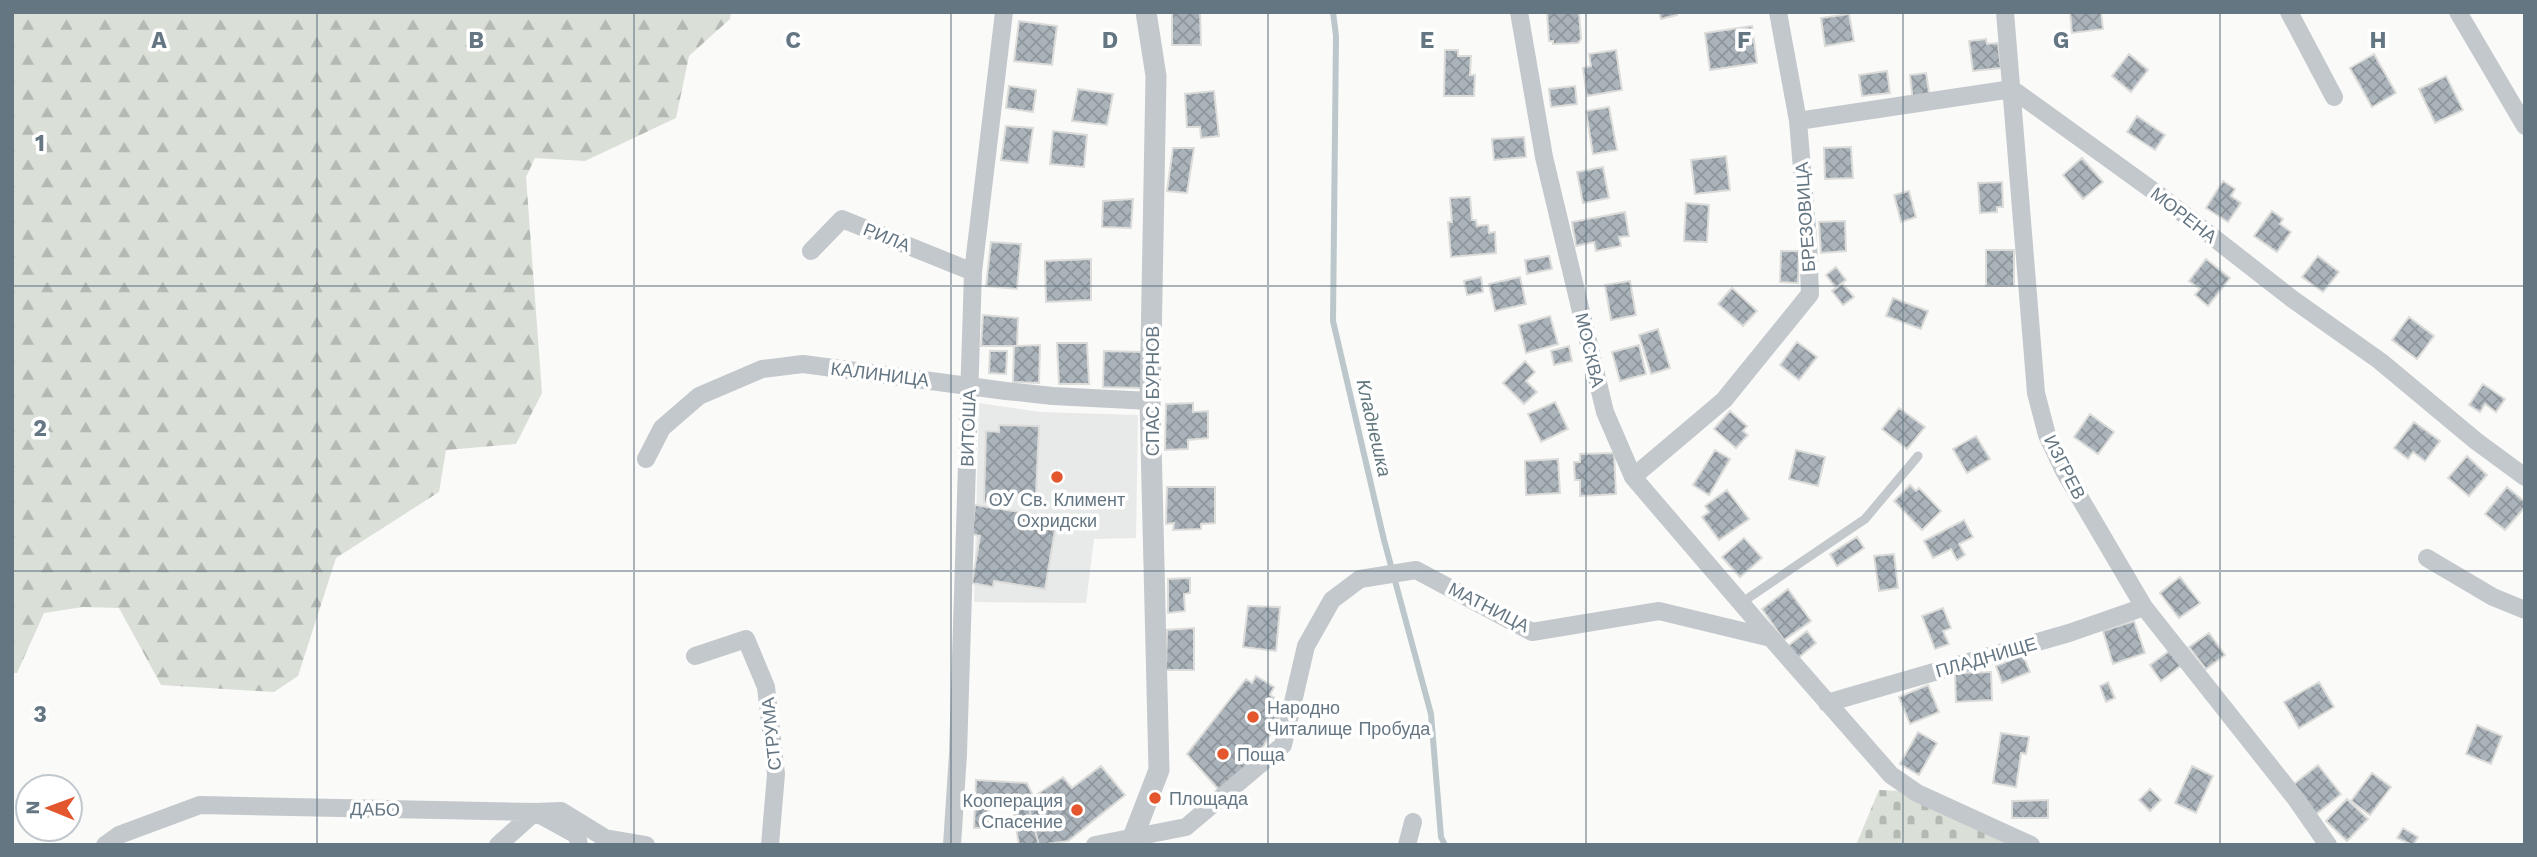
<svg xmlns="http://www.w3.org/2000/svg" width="2537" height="857" viewBox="0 0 2537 857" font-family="'Work Sans',sans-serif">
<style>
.built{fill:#e8e9e9}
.forest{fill:url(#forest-firs)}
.cemetery{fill:url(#cemetery-stones)}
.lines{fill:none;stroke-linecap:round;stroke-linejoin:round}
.stream{stroke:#bbc7cb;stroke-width:6}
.building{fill:url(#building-cross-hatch);stroke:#dcdcda;stroke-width:2}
.service{stroke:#c3c8cc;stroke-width:9}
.minor{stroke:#c3c8cc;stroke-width:18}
.tertiary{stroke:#c3c8cc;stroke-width:21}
.grid{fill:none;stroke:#657683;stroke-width:2;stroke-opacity:0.55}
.poi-dot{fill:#e4572e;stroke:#fff;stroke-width:2.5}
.labels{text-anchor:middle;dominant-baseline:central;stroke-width:7;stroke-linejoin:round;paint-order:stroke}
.street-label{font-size:18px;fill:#657683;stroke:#fff}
.poi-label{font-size:18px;fill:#657683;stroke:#fff;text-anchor:start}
.water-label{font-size:19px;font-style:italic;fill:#60757c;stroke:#fff}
.grid-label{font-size:23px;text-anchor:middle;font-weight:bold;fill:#657683;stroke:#fff;stroke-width:7;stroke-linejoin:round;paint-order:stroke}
</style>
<defs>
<pattern id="forest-firs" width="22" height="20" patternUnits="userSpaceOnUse" patternTransform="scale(1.75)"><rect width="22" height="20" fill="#dadfd7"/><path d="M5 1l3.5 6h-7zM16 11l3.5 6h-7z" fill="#b4b9b4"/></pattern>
<pattern id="cemetery-stones" width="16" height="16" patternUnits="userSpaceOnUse" patternTransform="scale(1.75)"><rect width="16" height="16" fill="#dadfd7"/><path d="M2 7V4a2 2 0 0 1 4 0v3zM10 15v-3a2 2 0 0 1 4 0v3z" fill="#b4b9b4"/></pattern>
<pattern id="building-cross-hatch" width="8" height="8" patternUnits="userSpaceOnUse" patternTransform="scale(1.75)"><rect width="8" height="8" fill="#aab3b9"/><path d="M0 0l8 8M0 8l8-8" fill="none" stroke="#8e969c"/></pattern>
</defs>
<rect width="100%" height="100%" fill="#fafaf8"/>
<path class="built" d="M979 403 1040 412 1138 415 1136 538 1094 539 1086 603 974 602Z"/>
<path class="forest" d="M12 12H731L730 19 689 56 676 118 585 161 535 158 526 177 542 393 516 444 446 450 439 492 336 558 298 676 274 692 161 685 119 608 83 607 44 613 17 673H12Z"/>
<path class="cemetery" d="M1879 790 1902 791 2027 845H1856Z"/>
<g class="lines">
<path class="stream" d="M1333 12 1336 36 1333 321 1384 540 1431 714 1441 837 1445 845"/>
</g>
<path class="building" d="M1172 12H1200L1201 45H1172Z
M1547 12H1579L1581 39 1578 43 1553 44V41H1549Z
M1659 12H1676L1677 15 1661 19Z
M2070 12H2101L2103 29 2072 33Z
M1849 14 1854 41 1825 46 1821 18Z
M1019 21 1057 26 1052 65 1014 61Z
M1752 26 1757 63 1710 70 1705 33Z
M1986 39 1987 44 1998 43 2001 68 1973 71 1969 41Z
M1445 50H1458V56H1471L1470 75H1475L1474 96H1444Z
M1616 50 1622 90 1587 96 1583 68 1591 66 1589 54Z
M2129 54 2148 70 2131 92 2112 76Z
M2374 54 2396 93 2372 107 2350 68Z
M1887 71 1890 93 1862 96 1859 75Z
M1926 73 1930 98 1913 101 1910 75Z
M2446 76 2463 110 2435 123 2419 89Z
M1009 86 1036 90 1033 112 1006 108Z
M1575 86 1577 104 1551 107 1549 89Z
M1078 89 1113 94 1107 125 1072 121Z
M1214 91 1219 136 1201 138 1200 127H1187L1185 94Z
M1609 107 1617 150 1593 154 1586 111Z
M2137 116 2165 135 2155 150 2127 132Z
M1006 126 1033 128 1028 163 1001 160Z
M1053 131 1087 135 1084 167 1050 164Z
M1524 137 1526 157 1494 160 1492 139Z
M1851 147 1853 178 1825 179 1824 148Z
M1173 148H1194L1187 193 1167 191Z
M1726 156 1730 190 1695 194 1691 160Z
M2082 158 2103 182 2083 199 2063 175Z
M1603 167 1609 198 1583 203 1577 172Z
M2223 181 2235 189 2231 196 2241 203 2228 222 2206 208Z
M2002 182 2003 207H1997V212L1980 213 1978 183Z
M1909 191 1916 217 1901 222 1894 195Z
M1470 197 1472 220H1476L1477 226 1488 225 1489 233 1495 232 1496 253 1451 257 1448 222H1452L1450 198Z
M1133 199 1131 228 1102 227 1103 201Z
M1686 203 1709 205 1707 242 1684 241Z
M2272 211 2283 219 2280 224 2291 232 2277 252 2254 236Z
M1625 212 1629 236 1619 237 1621 246 1596 251 1594 242 1576 246 1572 222Z
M1845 221 1846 251 1821 253 1819 222Z
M991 242 1021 244 1017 289 986 286Z
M1986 250H2014V286H1986Z
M1781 251H1799L1798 283 1780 282Z
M1549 256 1552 269 1527 274 1525 260Z
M2318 256 2339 272 2323 292 2302 277Z
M1091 259V300L1046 302 1045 261Z
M2206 259 2230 278 2208 306 2195 295 2200 289 2189 281Z
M1836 267 1846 280 1836 288 1826 275Z
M1481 277 1483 292 1467 295 1464 281Z
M1520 277 1526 304 1495 311 1489 284Z
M1630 281 1636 315 1611 320 1605 285Z
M1842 283 1854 297 1843 305 1832 291Z
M1732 288 1757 311 1743 326 1718 304Z
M1893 298 1928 311 1921 329 1886 316Z
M983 315 1018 318 1017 346H981Z
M1550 316 1558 344 1526 353 1519 325Z
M2409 317 2434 336 2417 359 2392 340Z
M1658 329 1670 368 1651 374 1639 335Z
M1797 342 1817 357 1799 380 1780 365Z
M1057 343H1087L1089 384H1059Z
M1040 345 1039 383 1013 382 1014 346Z
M1639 345 1646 374 1620 381 1612 352Z
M1569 346 1572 361 1554 365 1551 351Z
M990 351H1007L1006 374 989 373Z
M1104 351 1143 352 1142 388 1103 387Z
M1525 361 1535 372 1526 381 1537 392 1524 404 1503 383Z
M2483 384 2505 399 2496 412 2485 404 2480 412 2469 405Z
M1555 402 1568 429 1541 442 1528 414Z
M1193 403V412L1208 411V438L1188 440V449L1165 450 1166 404Z
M1899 408 1925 427 1907 449 1882 429Z
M1730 411 1747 426 1743 431 1748 435 1736 448 1714 429Z
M2090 414 2114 432 2098 454 2074 437Z
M2414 422 2440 441 2425 461 2413 452 2408 459 2394 448Z
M999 425 1039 426 1036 495 1010 494 1009 503 984 502 986 431 999 432Z
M1976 436 1990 459 1967 473 1953 449Z
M1715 450 1730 459 1709 495 1693 485Z
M1796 450 1825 457 1818 486 1789 479Z
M1614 453 1616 494 1580 496V480H1575L1574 462H1580V454Z
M2467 456 2487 475 2469 496 2448 478Z
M1558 459 1560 493 1526 495 1525 461Z
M1910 485 1916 491 1919 488 1941 511 1922 530 1894 501Z
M1167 487H1215V523L1201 524V529L1173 530 1174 523 1166 524Z
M2507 487 2525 502V507L2505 530 2485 514Z
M1727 490 1749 519 1719 540 1702 517 1709 512 1705 506Z
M975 505 1057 518 1045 589 994 581 993 587 972 583 980 536 972 534Z
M1964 520 1973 537 1959 544 1965 555 1957 560 1951 549 1933 558 1924 541Z
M1857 537 1864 548 1837 566 1830 554Z
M1744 538 1762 558 1740 577 1722 557Z
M1894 554 1898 588 1879 591 1874 556Z
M2180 577 2200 603 2179 618 2160 593Z
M1190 578V593L1184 594 1185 611 1168 613V579Z
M1788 589 1811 621 1784 640 1762 609Z
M1248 606 1280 607 1276 651 1243 647Z
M1943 608 1951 628 1943 631 1949 644 1935 649 1922 616Z
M2134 621 2145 653 2113 664 2103 631Z
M1194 628V670H1166L1167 630Z
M1807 631 1816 643 1797 659 1787 647Z
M2209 633 2225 655 2206 669 2189 647Z
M2172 649 2183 664 2161 681 2150 665Z
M2023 655 2030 672 2002 683 1996 666Z
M1991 672 1992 700 1956 702 1955 673Z
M1256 676 1274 687 1270 695 1287 706 1257 757 1219 790 1187 754 1246 679 1252 683Z
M2108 682 2115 698 2106 702 2100 686Z
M2319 682 2334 707 2299 728 2284 702Z
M1928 685 1939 712 1910 724 1899 697Z
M2477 725 2502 736 2491 764 2466 754Z
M1918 732 1937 743 1919 775 1900 764Z
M2001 733 2029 737 2026 754 2021 753 2016 787 1993 783Z
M2318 765 2341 794 2316 814 2293 785Z
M1101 766 1125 795 1068 841 1039 845 1027 801 1063 777 1072 788Z
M2192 766 2213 776 2196 813 2175 803Z
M2372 773 2391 787 2370 815 2351 801Z
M976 780 1027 783 1033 796 1027 801 989 798 988 828H974Z
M2150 789 2161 800 2150 811 2139 800Z
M2347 799 2368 819 2347 841 2326 821Z
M2048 800V818H2012V801Z
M1027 801 1039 845H1019L1012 805Z
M2403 828 2418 837 2413 845 2397 838Z"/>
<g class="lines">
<path class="service" d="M1741 603 1865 519 1918 456"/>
<path class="minor" d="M1519 12 1544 157 1605 412 1633 477 1771 638
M2005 12 2036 393 2047 435 2064 471 2144 607 2296 799 2328 845
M2289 12 2334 97
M2458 12 2525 126
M1798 121 2012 89 2159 195 2291 298 2380 361 2476 441 2525 477
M811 251 842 219 973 272
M646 459 662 428 699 396 762 369 803 364 1006 391 1053 396 1150 401
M1633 477 1724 400 1810 294 1808 240 1798 121 1778 12
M2427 558 2493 597 2525 610
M695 656 746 639 766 687 776 774 770 845
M1827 703 2069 633 2144 607
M105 845 119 835 200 805 535 812 561 811 605 838 646 845
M498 845 535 812 577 835 579 845
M952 845 958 754 973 272 1004 12
M1095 845 1186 827 1283 745 1306 646 1332 600 1360 579 1416 570 1532 632 1659 611 1771 638 1891 775 1917 793 2031 845
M1407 845 1413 822"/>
<path class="tertiary" d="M1130 845 1159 770 1150 401 1156 76 1146 12"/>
</g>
<path class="grid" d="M317 12V845M634 12V845M951 12V845M1268 12V845M1586 12V845M1903 12V845M2220 12V845M12 286H2525M12 571H2525"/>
<g class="poi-dot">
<circle cx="1057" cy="477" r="7"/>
<circle cx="1253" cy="717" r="7"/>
<circle cx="1223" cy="754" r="7"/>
<circle cx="1155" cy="798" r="7"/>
<circle cx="1077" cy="810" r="7"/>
</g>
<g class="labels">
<g class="street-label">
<text transform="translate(2184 215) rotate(38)">МОРЕНА</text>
<text transform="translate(1805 217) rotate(-94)">БРЕЗОВИЦА</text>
<text transform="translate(887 237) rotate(22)">РИЛА</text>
<text transform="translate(1590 350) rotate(77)">МОСКВА</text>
<text transform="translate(880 374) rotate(7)">КАЛИНИЦА</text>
<text transform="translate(1152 391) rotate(-90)">СПАС БУРНОВ</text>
<text transform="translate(968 428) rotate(-88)">ВИТОША</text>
<text transform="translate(2065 467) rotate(63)">ИЗГРЕВ</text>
<text transform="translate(1489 607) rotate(27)">МАТНИЦА</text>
<text transform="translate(1986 657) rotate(-16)">ПЛАДНИЩЕ</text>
<text transform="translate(771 734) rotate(-96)">СТРУМА</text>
<text transform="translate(375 809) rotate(1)">ДАБО</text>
</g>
<g class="poi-label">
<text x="1057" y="499" text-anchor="middle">ОУ Св. Климент<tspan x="1057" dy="21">Охридски</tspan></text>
<text x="1267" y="707">Народно<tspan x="1267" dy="21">Читалище Пробуда</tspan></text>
<text x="1237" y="754">Поща</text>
<text x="1169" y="798">Площада</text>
<text x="1063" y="800" text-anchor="end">Кооперация<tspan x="1063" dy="21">Спасение</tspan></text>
</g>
<g class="water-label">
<text transform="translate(1374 428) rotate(77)">Кладнешка</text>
</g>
</g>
<g class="grid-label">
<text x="159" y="48">A</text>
<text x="476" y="48">B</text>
<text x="793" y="48">C</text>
<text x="1110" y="48">D</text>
<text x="1427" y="48">E</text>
<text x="1744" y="48">F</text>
<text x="2061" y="48">G</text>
<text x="2378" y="48">H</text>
<text x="40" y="151">1</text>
<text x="40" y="436">2</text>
<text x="40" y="722">3</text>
</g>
<rect width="2537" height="857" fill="none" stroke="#657683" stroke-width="28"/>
<g transform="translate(49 808) rotate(271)"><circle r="33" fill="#ffffff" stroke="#c1c8cd" stroke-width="2"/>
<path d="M0-5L12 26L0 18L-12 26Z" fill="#e4572e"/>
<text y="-10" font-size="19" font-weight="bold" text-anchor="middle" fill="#657683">N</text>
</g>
</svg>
